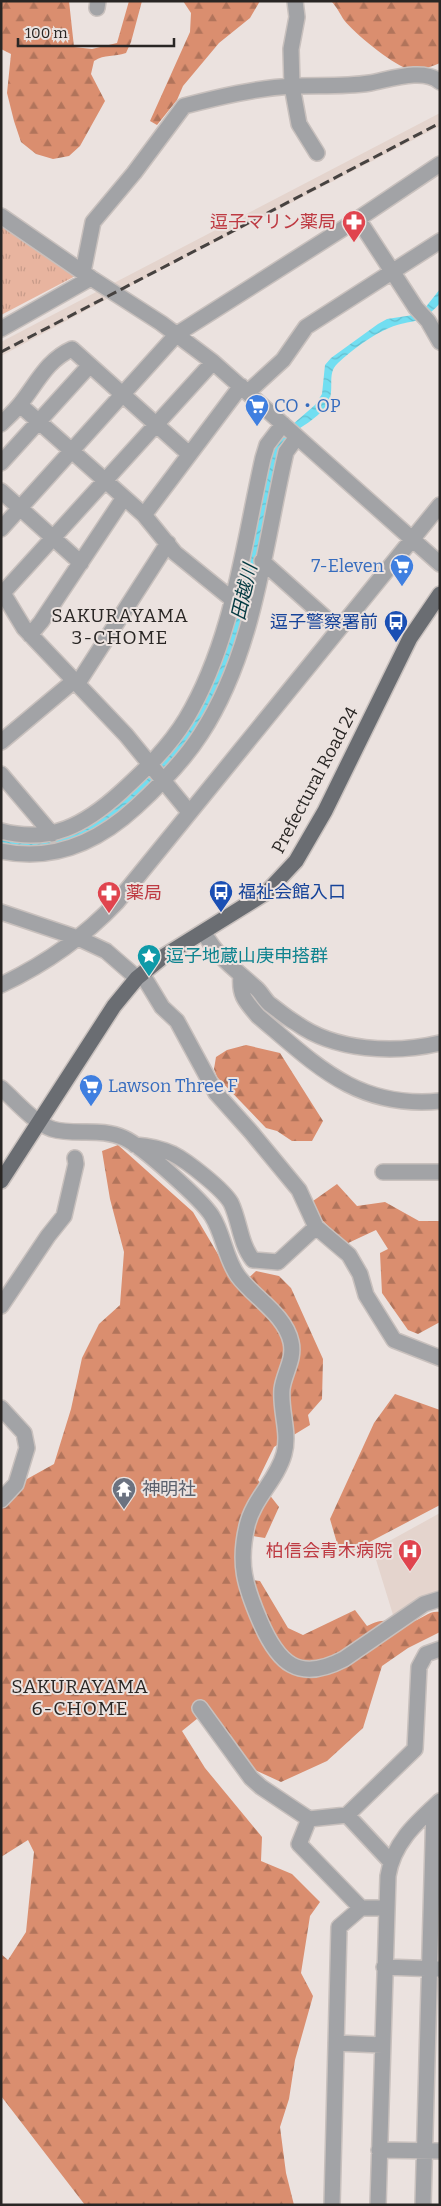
<svg xmlns="http://www.w3.org/2000/svg" width="441" height="2206" viewBox="0 0 441 2206" font-family="Bitter,'Noto Sans JP',serif">
<style>
.built{fill:#e4d4cd}
.grass{fill:url(#grass-tufts)}
.forest{fill:url(#forest-firs)}
.water{fill:url(#water-waves)}
.lines{fill:none;stroke-linecap:round;stroke-linejoin:round}
.minor-casing{stroke:#c8c0bd;stroke-width:18}
.major-casing{stroke:#c8c0bd;stroke-width:18}
.minor{stroke:#a2a3a6;stroke-width:15}
.major{stroke:#6a6d72;stroke-width:15}
.rail{stroke:#464240;stroke-width:3;stroke-dasharray:10 5;stroke-linecap:butt}
.labels{text-anchor:middle;dominant-baseline:central;stroke-width:4;stroke-linejoin:round;paint-order:stroke}
.health-label{font-size:18px;fill:#be3a42;stroke:#ebe2df;text-anchor:end}
.shop-label{font-size:18px;fill:#366cbe;stroke:#ebe2df;text-anchor:start}
.transit-label{font-size:18px;fill:#164399;stroke:#ebe2df;text-anchor:end}
.street-label{font-size:18px;fill:#292624;stroke:#ebe2df}
.culture-label{font-size:18px;fill:#0d838f;stroke:#ebe2df;text-anchor:start}
.worship-label{font-size:18px;fill:#5b616d;stroke:#ebe2df;text-anchor:start}
.water-label{font-size:19px;font-style:italic;fill:#033941;stroke:#ebe2df}
.neighbourhood-label{font-size:19px;letter-spacing:1px;fill:#292624;stroke:#ebe2df}
</style>
<defs>
<pattern id="grass-tufts" width="24" height="20" patternUnits="userSpaceOnUse" patternTransform="scale(1.25)"><rect width="24" height="20" fill="#e8b49f"/><path d="M3 7l-1-3M5 7V3M7 7l1-3M15 17l-1-3M17 17v-4M19 17l1-3" fill="none" stroke="#c79b89"/></pattern>
<pattern id="forest-firs" width="22" height="20" patternUnits="userSpaceOnUse" patternTransform="scale(1.25)"><rect width="22" height="20" fill="#da8e6f"/><path d="M5 1l3.5 6h-7zM16 11l3.5 6h-7z" fill="#b1745b"/></pattern>
<pattern id="water-waves" width="16" height="10" patternUnits="userSpaceOnUse" patternTransform="scale(1.25)"><rect width="16" height="10" fill="#72def1"/><path d="M0 5q4-4 8 0t8 0" fill="none" stroke="#63bece"/></pattern>
</defs>
<rect width="100%" height="100%" fill="#ebe2df"/>
<path class="built" d="M440 113V126L123 290 112 284Z
M100 290 111 297 1 356V342Z
M440 1513V1594L394 1618 373 1550Z"/>
<path class="grass" d="M1 216 83 272 1 315Z"/>
<path class="forest" d="M1 1H69L74 47 92 49 117 43 129 1H142L131 42 126 53C114 57 105 54 94 61L91 74 105 101 80 146 69 156 53 159 36 154 21 142 14 121 7 93 11 54 1 49Z
M183 1H260L250 18 219 43 183 86 177 100 157 125 150 121 190 32 191 13Z
M331 1H440V63C429 68 418 71 406 68 392 64 353 32 344 20 340 14 337 7 331 1Z
M246 1045 280 1053 323 1121 312 1141H292L277 1131 266 1128 217 1077 214 1069 216 1057 227 1050Z
M118 1145 193 1212 238 1288 256 1271 279 1276 291 1288 323 1359 322 1399 308 1415 310 1425 274 1447 258 1480 279 1507 265 1538 241 1534 252 1580 260 1581 288 1628 303 1635 355 1610 367 1626C387 1615 395 1625 414 1621 423 1618 430 1610 440 1612V1632L408 1648 382 1666 363 1728 327 1761 281 1782 255 1770 215 1719 198 1718 182 1731 205 1768 262 1837 261 1861 292 1874 320 1902 310 1916 301 1973 313 1996 295 2060 289 2099 280 2127 286 2173 294 2205H85L1 2096V1954L8 1960 26 1932 34 1852 28 1840 1 1857V1506L27 1479 54 1464 71 1409 82 1358 99 1324 120 1305 124 1252 110 1199 102 1151Z
M337 1184 357 1206 385 1202 419 1221H440V1322L418 1334 408 1330 382 1293 380 1253 388 1249 376 1230 346 1244 321 1219 313 1201Z
M395 1394 440 1410V1505L341 1557 330 1519 374 1423Z"/>
<path class="water" d="M440 289V303C419 327 413 318 389 328 372 335 352 350 338 363 325 374 337 392 326 406 316 420 301 426 288 437L248 610 232 658 202 723 156 781 98 831 49 849 1 848V837L74 832 191 718 268 457 277 438 315 405 322 394 325 365 331 358 378 324 387 319 413 315 425 308Z"/>
<g class="lines">
<g class="minor-casing">
<path id="minor" d="M295 1 297 17 291 49 292 86 299 124 317 153
M97 8 98 1
M1 216 91 278 161 323 213 362 440 564
M358 219 416 308 428 321 440 342
M83 272 93 222 134 173 184 106C219 97 256 88 293 86 319 85 344 87 370 83 388 80 424 67 440 82
M1 329 91 278
M248 392 283 360 306 327 440 241
M20 405 144 515 175 553 233 600 242 602
M1 424C8 417 15 411 21 403 37 383 47 360 72 349L189 454
M1 463 90 365
M1 491 81 563
M144 515 241 386
M1 529 177 334 358 219 440 164
M262 561 338 629
M1 590 24 628 126 735 189 812
M1 595 213 362
M30 635 41 622 123 499
M78 683 168 543
M1 742 75 680
M1 774 52 834
M1 831C50 844 85 825 121 792 145 770 169 747 186 719 233 640 243 546 263 458L267 445 283 424
M1 851C53 862 98 842 136 807 160 785 183 762 201 734 255 651 264 547 286 452L297 437
M1 912 78 938 106 951 137 978
M204 933C219 959 234 968 256 988 262 993 265 1001 271 1005 279 1011 287 1018 296 1023 335 1051 394 1054 440 1043
M142 974 162 1007 177 1021 216 1093 251 1132 299 1190 316 1227 349 1255 360 1274 366 1295 394 1340 440 1358
M241 975C239 995 245 1001 258 1016 316 1065 357 1109 440 1101
M1 985C45 964 84 937 117 902L440 505
M1 1088C16 1101 33 1122 52 1129 75 1136 101 1127 124 1138 142 1146 202 1200 212 1216 224 1235 225 1258 238 1276 254 1298 285 1314 291 1342 295 1359 284 1373 282 1389 280 1411 290 1433 284 1454 277 1480 253 1499 247 1526 238 1564 245 1586 260 1621 278 1663 298 1683 344 1659L424 1604 440 1599
M135 1145C149 1146 160 1148 173 1154 187 1161 223 1189 231 1203 240 1222 240 1244 253 1260L278 1262 316 1227
M383 1172H440
M1 1306 48 1236 64 1216 76 1164 75 1158
M1 1408 24 1433 27 1448 16 1484 1 1500
M200 1708 251 1778 261 1787 309 1819
M347 1815 415 1749 419 1667 426 1654 440 1649
M386 1908H361L299 1844 309 1819 347 1815 390 1861
M384 1967 440 1969
M336 2043 382 2045
M379 2150 440 2151
M332 2205 339 1927 361 1908
M378 2205 388 1876C393 1843 416 1823 440 1801
M423 2205 434 1807"/>
</g>
<g class="major-casing">
<path id="major" d="M1 1181 114 1006 137 978 164 956 267 892 296 861 325 811 410 638 440 594"/>
</g>
<use href="#minor" class="minor"/>
<use href="#major" class="major"/>
<path class="rail" d="M1 352 440 123"/>
</g>
<defs>
<g id="pharmacy-pin" transform="scale(1.25)"><path d="M0 17L-7.5 6A9.5 9.5 0 1 1 7.5 6Z" fill="#e0444e" stroke="#ebe2df"/><path d="M-2-6h4v4h4v4h-4v4h-4v-4h-4v-4h4Z" fill="#fff"/></g>
<g id="supermarket-pin" transform="scale(1.25)"><path d="M0 17L-7.5 6A9.5 9.5 0 1 1 7.5 6Z" fill="#3f7fe0" stroke="#ebe2df"/><path d="M-6-5.5h2.5l.6 2H6L4.5 2H-2.5L-4.4-4H-6ZM-1.5 3.2a1.3 1.3 0 1 0 .1 0ZM3 3.2a1.3 1.3 0 1 0 .1 0Z" fill="#fff"/></g>
<g id="bus-pin" transform="scale(1.25)"><path d="M0 17L-7.5 6A9.5 9.5 0 1 1 7.5 6Z" fill="#1a4fb4" stroke="#ebe2df"/><path d="M-5-6H5V4H4V6H2V4H-2V6H-4V4H-5ZM-3.5-4V0h7V-4ZM-3.5 1.2v1.5H-2V1.2ZM2 1.2v1.5H3.5V1.2Z" fill="#fff"/></g>
<g id="sight-pin" transform="scale(1.25)"><path d="M0 17L-7.5 6A9.5 9.5 0 1 1 7.5 6Z" fill="#0f9aa8" stroke="#ebe2df"/><path d="M0-6L1.8-2.2L6-1.7L2.9 1.2L3.7 5.4L0 3.3L-3.7 5.4L-2.9 1.2L-6-1.7L-1.8-2.2Z" fill="#fff"/></g>
<g id="temple-pin" transform="scale(1.25)"><path d="M0 17L-7.5 6A9.5 9.5 0 1 1 7.5 6Z" fill="#6b7280" stroke="#ebe2df"/><path d="M0-6L5-2H3V0L6.5 2.5H4V6H1.5V3h-3V6H-4V2.5H-6.5L-3 0V-2H-5Z" fill="#fff"/></g>
<g id="hospital-pin" transform="scale(1.25)"><path d="M0 17L-7.5 6A9.5 9.5 0 1 1 7.5 6Z" fill="#e0444e" stroke="#ebe2df"/><path d="M-5-5h3v3.5h4V-5h3V5h-3V1.5h-4V5h-3Z" fill="#fff"/></g>
</defs>
<g fill-rule="evenodd">
<use href="#pharmacy-pin" x="354" y="222"/>
<use href="#supermarket-pin" x="257" y="406"/>
<use href="#supermarket-pin" x="402" y="566"/>
<use href="#bus-pin" x="396" y="622"/>
<use href="#bus-pin" x="221" y="892"/>
<use href="#pharmacy-pin" x="109" y="893"/>
<use href="#sight-pin" x="149" y="956"/>
<use href="#supermarket-pin" x="91" y="1086"/>
<use href="#temple-pin" x="124" y="1489"/>
<use href="#hospital-pin" x="410" y="1551"/>
</g>
<g class="labels">
<g class="health-label">
<text x="336" y="222">逗子マリン薬局</text>
<text x="126" y="893" text-anchor="start">薬局</text>
<text x="392" y="1551">柏信会青木病院</text>
</g>
<g class="shop-label">
<text x="274" y="406">CO・OP</text>
<text x="384" y="566" text-anchor="end">7-Eleven</text>
<text x="108" y="1086">Lawson Three F</text>
</g>
<g class="transit-label">
<text x="378" y="622">逗子警察署前</text>
<text x="238" y="892" text-anchor="start">福祉会館入口</text>
</g>
<g class="street-label">
<text transform="translate(315 780) rotate(-62)">Prefectural Road 24</text>
</g>
<g class="culture-label">
<text x="166" y="956">逗子地蔵山庚申搭群</text>
</g>
<g class="worship-label">
<text x="142" y="1489">神明社</text>
</g>
<g class="water-label">
<text transform="translate(244 592) rotate(-77)">田越川</text>
</g>
<g class="neighbourhood-label">
<text x="120" y="615">SAKURAYAMA<tspan x="120" dy="22">3-CHOME</tspan></text>
<text x="80" y="1686">SAKURAYAMA<tspan x="80" dy="22">6-CHOME</tspan></text>
</g>
</g>
<rect width="441" height="2206" fill="none" stroke="#292624" stroke-width="5"/>
<path d="M18 38v8h156v-8" fill="none" stroke="#292624" stroke-width="2.5"/>
<text x="25" y="38" font-size="15" fill="#292624" stroke="#ebe2df" stroke-width="4" paint-order="stroke">100 m</text>
</svg>
